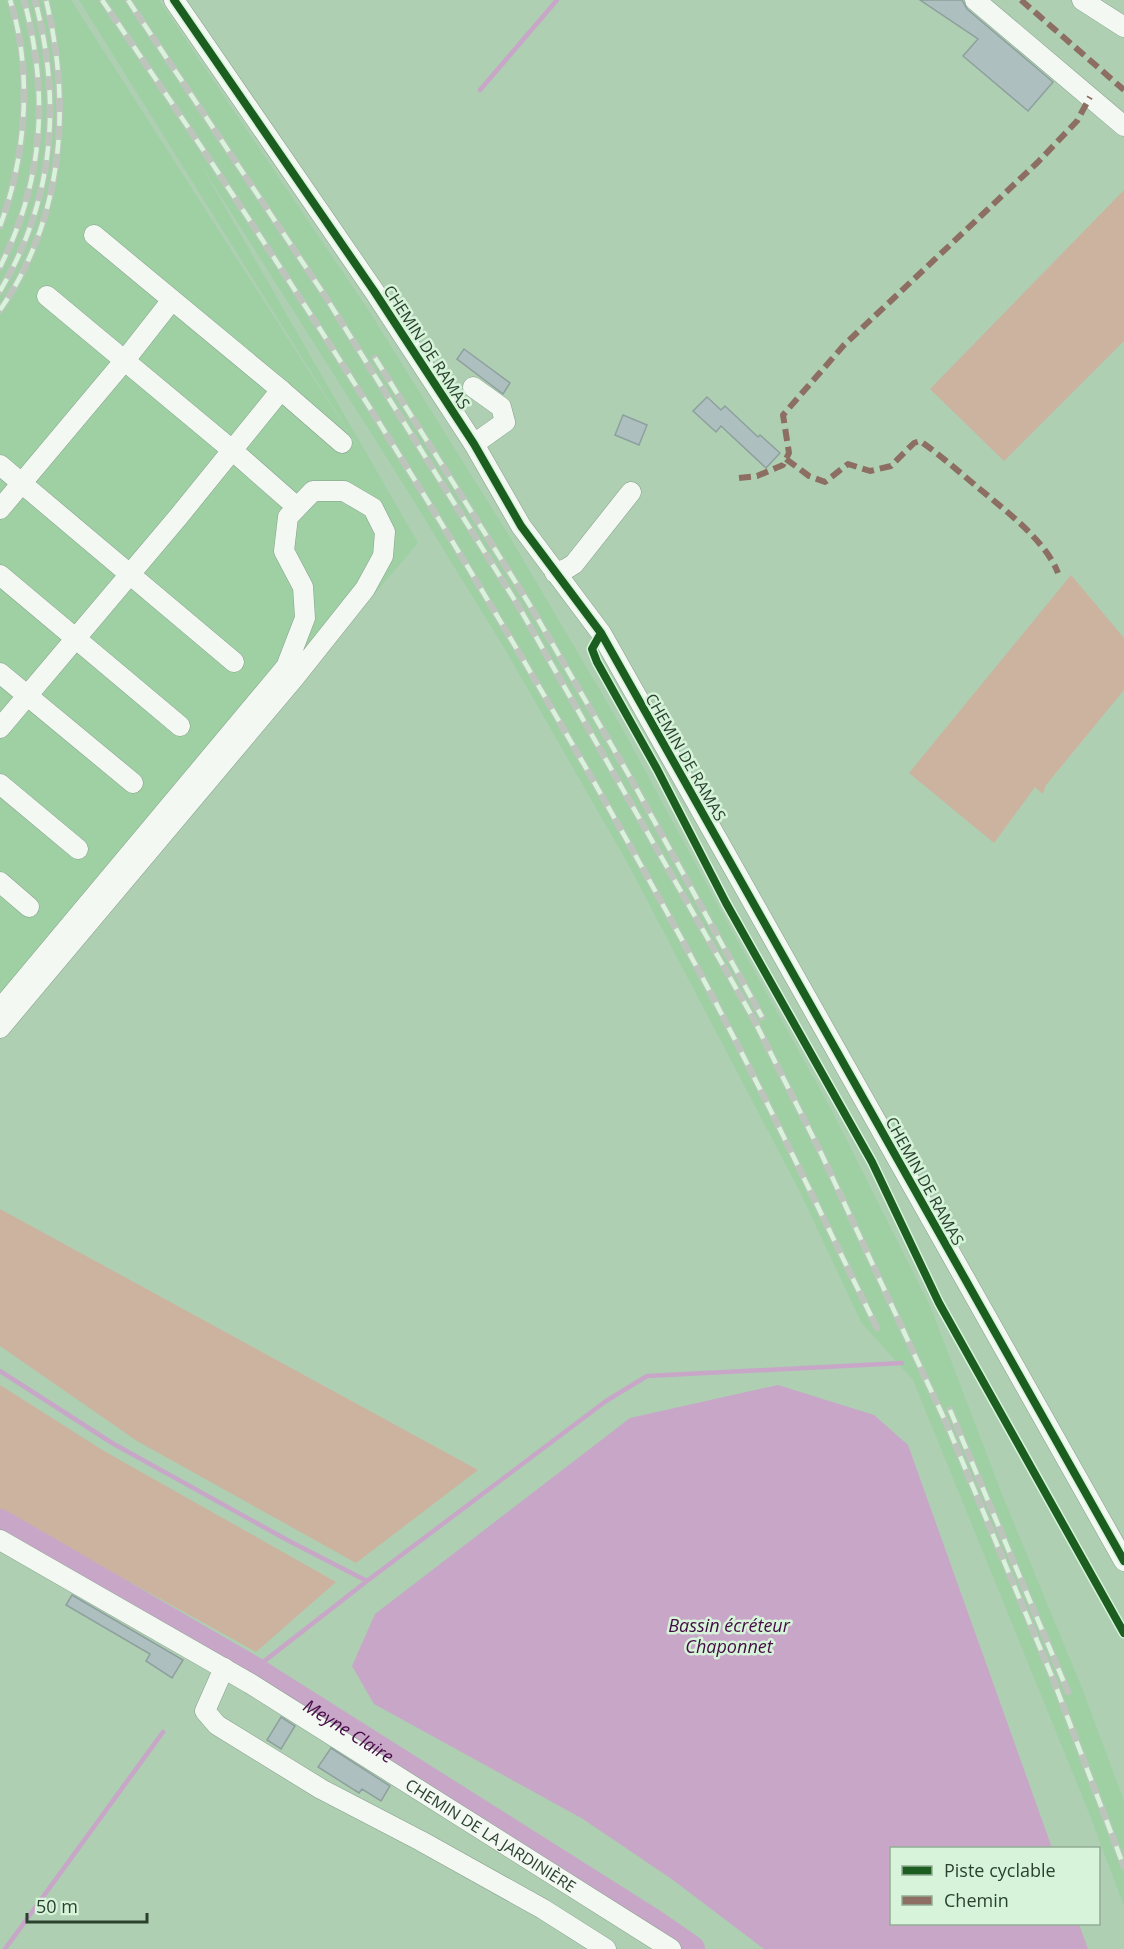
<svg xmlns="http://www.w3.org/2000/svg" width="1124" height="1949" viewBox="0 0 1124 1949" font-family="'Open Sans',sans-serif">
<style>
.built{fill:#9ed0a4}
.green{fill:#ccb3a0}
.water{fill:#c8a6c7}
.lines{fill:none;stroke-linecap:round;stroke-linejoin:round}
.stream{stroke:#c8a6c7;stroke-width:4.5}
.river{stroke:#c8a6c7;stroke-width:28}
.building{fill:#adc0bf;stroke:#8ea09e;stroke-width:1.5}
.minor-casing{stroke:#86a08a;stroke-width:21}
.minor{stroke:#f3f8f3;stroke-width:20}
.rail-casing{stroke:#bcc4bc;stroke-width:7}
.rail{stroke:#d7f4da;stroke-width:4.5;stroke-dasharray:14;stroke-linecap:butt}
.quiet{stroke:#8d6e63;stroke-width:6;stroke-dasharray:12 6;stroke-linecap:butt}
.cycleway-casing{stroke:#d7f4da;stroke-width:11}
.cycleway{stroke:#1b5e20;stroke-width:8}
.labels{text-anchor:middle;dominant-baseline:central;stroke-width:5;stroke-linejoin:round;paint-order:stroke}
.street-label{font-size:16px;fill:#2a422d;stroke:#d7f4da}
.water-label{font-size:18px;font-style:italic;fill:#440b44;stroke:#d7f4da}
</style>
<rect width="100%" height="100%" fill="#aecfb2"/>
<path class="built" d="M0 0H71L371 468 79 0H159L369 311 508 534 621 726 727 922 831 1109 931 1308 1001 1492 1082 1688 1124 1801V1906L1091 1818 913 1380 861 1322 799 1190 628 864 506 651 402 482 199 162 418 543 0 1031Z"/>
<path class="green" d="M1124 190V341L1004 461 930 389Z
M1071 575 1124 638V690L1046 785 1043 794 1035 787 994 843 909 773Z
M0 1209 478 1470 356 1563 137 1441 0 1346Z
M0 1385 104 1451 336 1582 256 1652 0 1510Z"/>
<path class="water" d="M778 1385 874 1415 908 1445 1052 1848H892V1924H1079L1088 1949H764L673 1880 583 1819 374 1704 352 1666 375 1614 630 1418Z"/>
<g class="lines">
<path class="stream" d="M480 90 557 0
M0 1371 112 1443 289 1541 367 1581
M253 1670 367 1581 606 1401 647 1376 902 1363
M5 1949 163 1732"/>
<path class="river" id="s1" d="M0 1523 253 1670 652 1922 691 1949"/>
</g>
<path class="building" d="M920 0H962L967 9 1053 82 1028 111 963 56 978 39Z
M464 349 510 383 503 394 457 359Z
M707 397 721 410 725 406 758 437 760 435 780 453 766 468 721 426 716 432 693 411Z
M623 415 647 425 639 445 615 435Z
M72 1595 183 1660 172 1678 146 1661 150 1654 66 1605Z
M281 1717 295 1726 281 1749 267 1740Z
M331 1748 390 1786 381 1801 362 1789 359 1793 318 1767Z"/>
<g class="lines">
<g class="minor-casing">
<g id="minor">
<path d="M174 0 374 291 474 444 521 526 601 633 1124 1561"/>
<path d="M975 0 1124 126"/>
<path d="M1082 0 1124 27"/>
<path d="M47 296 232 450 290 501"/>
<path d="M473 387 501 407 505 422 474 444"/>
<path d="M281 390 342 443"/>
<path d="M0 465 234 662"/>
<path d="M0 509 125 360 172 300"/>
<path d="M555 573 566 569 574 564 631 492"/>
<path d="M0 575 180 726"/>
<path d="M0 673 133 783"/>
<path d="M0 728 179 516 281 390 94 235"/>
<path d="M0 784 78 849"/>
<path d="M0 882 29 907"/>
<path d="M0 1009 286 667 305 618 303 587 284 551 288 517 313 491H344L373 508 385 532 383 556 365 589 295 677 0 1028"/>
<path id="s2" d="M0 1540 251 1684 671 1949"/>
<path d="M224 1668 205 1711 217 1725 321 1789 421 1841 543 1909 606 1949"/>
</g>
</g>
<use href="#minor" class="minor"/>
<g class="rail-casing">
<path id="rail" d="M102 0C315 311 515 631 694 962 759 1082 817 1206 877 1328
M128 0 325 296 519 607 753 1018 821 1153 948 1427 1053 1679 1124 1867
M0 226C26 157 33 71 10 0
M0 267C44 180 49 93 24 0
M0 291C54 200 62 102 35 0
M0 310C63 219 72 106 46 0
M375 358 528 602 630 777 762 1017
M950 1410 1068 1692"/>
</g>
<use href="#rail" class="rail"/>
<path class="quiet" d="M1021 0 1124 90
M786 459 809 476 825 482 848 464 870 471 891 466 914 443 920 441C939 454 957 470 975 485 1002 508 1045 539 1058 573
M739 478 757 476 783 465 789 453 783 415 844 345 1038 162 1077 121 1090 97"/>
<g class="cycleway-casing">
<path id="cycleway" d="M174 0 374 291 474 444 521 526 601 633 1124 1561
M601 633 592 649 597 662 657 769 726 903 872 1162 939 1303 1124 1633"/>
</g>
<use href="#cycleway" class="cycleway"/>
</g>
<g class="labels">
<g class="street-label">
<text transform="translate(427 347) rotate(57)">CHEMIN DE RAMAS</text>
<text transform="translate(686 757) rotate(60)">CHEMIN DE RAMAS</text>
<text transform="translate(925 1181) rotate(61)">CHEMIN DE RAMAS</text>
<text stroke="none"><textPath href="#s2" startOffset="573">CHEMIN DE LA JARDINIÈRE</textPath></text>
</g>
<g class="water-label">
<text x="729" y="1625">Bassin écréteur<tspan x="729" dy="21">Chaponnet</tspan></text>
<text stroke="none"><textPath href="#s1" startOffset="406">Meyne Claire</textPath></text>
</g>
</g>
<rect x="890" y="1847" width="210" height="78" fill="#d7f4da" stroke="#92ad95" stroke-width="1.5"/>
<rect x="902" y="1866" width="30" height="9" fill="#1b5e20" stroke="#92ad95" stroke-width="1.5"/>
<text x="944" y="1877" font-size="18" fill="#2a422d">Piste cyclable</text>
<rect x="902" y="1896" width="30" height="9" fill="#8d6e63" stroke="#92ad95" stroke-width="1.5"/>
<text x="944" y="1907" font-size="18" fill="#2a422d">Chemin</text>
<path d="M27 1913v9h120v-9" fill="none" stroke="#2a422d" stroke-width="3"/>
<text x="36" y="1913" font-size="18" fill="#2a422d" stroke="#d7f4da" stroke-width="4.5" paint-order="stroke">50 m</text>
</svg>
